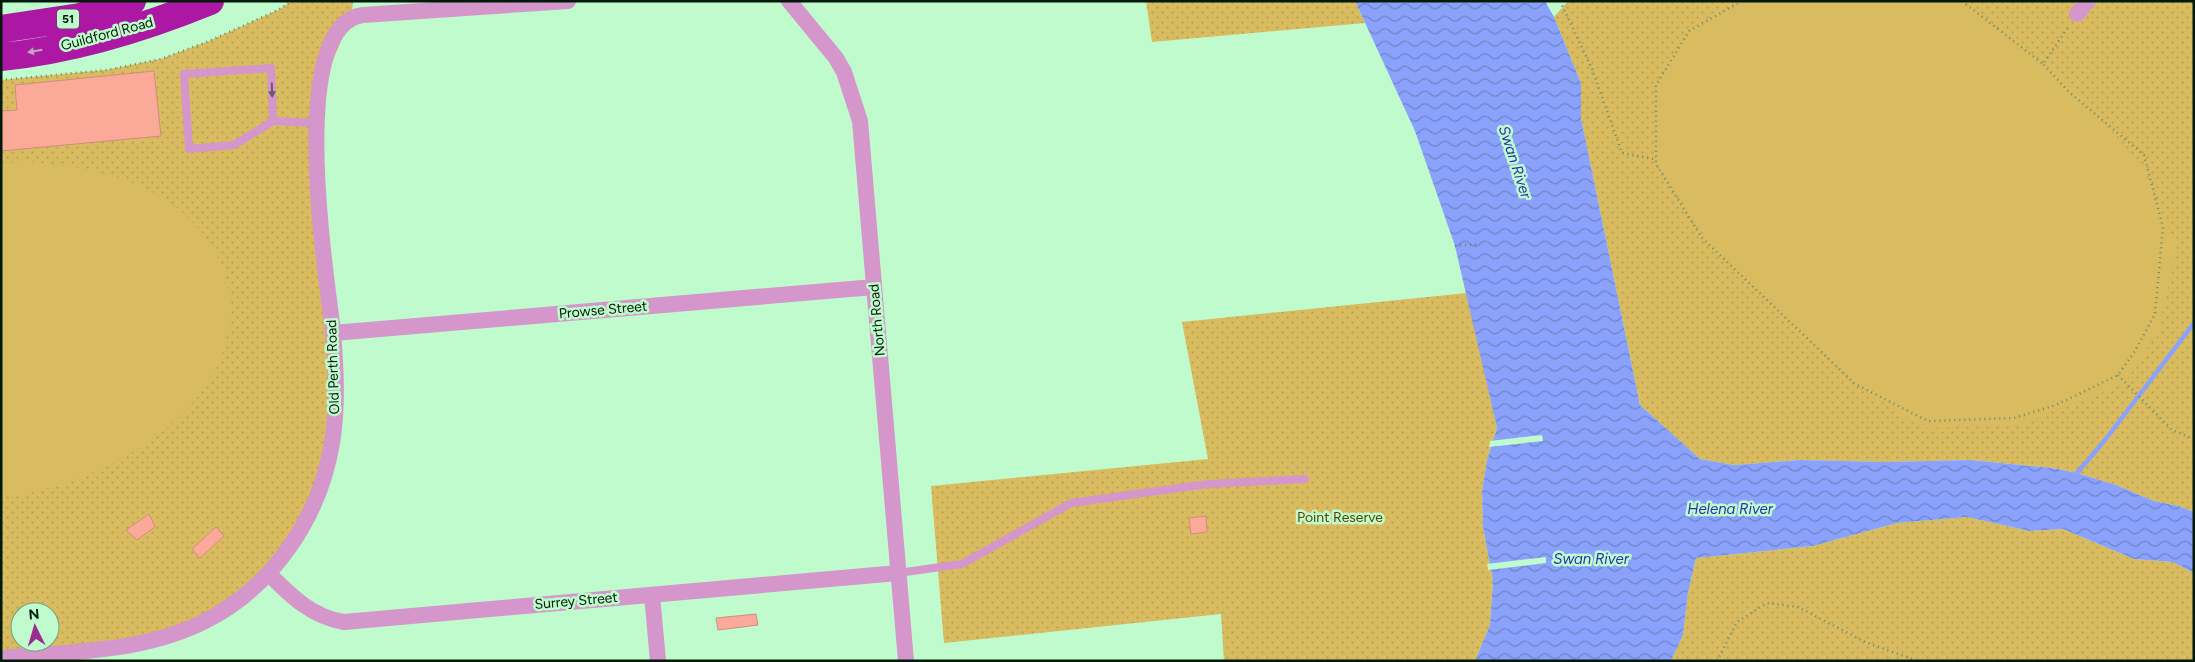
<svg xmlns="http://www.w3.org/2000/svg" width="2195" height="662" viewBox="0 0 2195 662" font-family="Figtree,sans-serif">
<style>
.park{fill:url(#park-dots);fill-rule:evenodd}
.pitch{fill:#d9bb60}
.water{fill:url(#water-waves)}
.pier{fill:#bffbcc}
.lines{fill:none;stroke-linecap:round;stroke-linejoin:round}
.stream{stroke:#8aa2fb;stroke-width:4.5}
.building{fill:#fbaa9a;stroke:#d18c7e}
.path{stroke:#648d6d;stroke-width:2.5;stroke-dasharray:1 4;stroke-linecap:butt}
.lane{stroke:#d496cb;stroke-width:8}
.street{stroke:#d496cb;stroke-width:16}
.highway{stroke:#ac17a3;stroke-width:28}
.oneway{fill:#b8abbe}
.oneway2{fill:#6c586a}
.labels{text-anchor:middle;dominant-baseline:central;stroke-width:5;stroke-linejoin:round;paint-order:stroke}
.shield{fill:#bffbcc;stroke:#3b5d44;stroke-width:1}
.shield-label{font-size:12px;font-weight:bold;fill:#031909}
.street-label{font-size:14px;fill:#031909;stroke:#bffbcc}
.park-label{font-size:14px;fill:#554405;stroke:#bffbcc}
.water-label{font-size:15px;font-style:italic;fill:#2930ad;stroke:#bffbcc}
</style>
<defs>
<pattern id="park-dots" width="8" height="8" patternUnits="userSpaceOnUse" patternTransform="scale(1.25)"><rect width="8" height="8" fill="#d9bb60"/><path d="M2 2h.1M6 6h.1" fill="none" stroke="#b9a052" stroke-width="1.8" stroke-linecap="round"/></pattern>
<pattern id="water-waves" width="16" height="10" patternUnits="userSpaceOnUse" patternTransform="scale(1.25)"><rect width="16" height="10" fill="#8aa2fb"/><path d="M0 5q4-4 8 0t8 0" fill="none" stroke="#6f83c9"/></pattern>
</defs>
<rect width="100%" height="100%" fill="#bffbcc"/>
<path class="park" d="M292 1H353L352 16 318 94 333 333 327 468 269 574 180 632 1 658V80L106 70 161 59 209 41 278 10ZM20 612H50V642H20Z
M1146 1H1355L1365 23 1152 42Z
M1568 1H2194V512L2179 506 2154 501 2116 485 2077 473 2053 468 1971 460 1886 462 1800 460 1734 465 1700 459 1640 405 1581 118V83L1554 17Z
M1467 293 1497 428 1487 460 1482 491 1483 527 1493 581 1490 625 1475 661H1224L1221 614 944 643 931 486 1208 459 1182 322Z
M1967 517 2029 531 2063 529 2134 559 2173 562 2194 573V661H1671L1683 635 1688 593 1696 558 1813 546 1897 523Z"/>
<path class="pitch" d="M1742 1H1962L2065 81 2141 164 2177 248 2158 331 2124 384 2019 425 1922 428 1855 384 1712 247 1654 159 1656 85 1689 31Z
M21 162C97 164 189 187 221 265 228 283 232 301 230 320 219 424 94 487 1 497V163Z"/>
<path class="water" d="M1355 1H1545L1554 17 1581 83V118L1640 405 1700 459 1734 465 1800 460 1886 462 1971 460 2053 468 2077 473 2116 485 2154 501 2179 506 2194 512V573L2173 562 2134 559 2063 529 2029 531 1967 517 1897 523 1813 546 1696 558 1688 593 1683 635 1671 661H1475L1490 625 1493 581 1483 527 1482 491 1487 460 1497 428 1455 246 1415 131Z"/>
<path class="pier" d="M1542 435 1543 441 1489 447 1490 441Z
M1546 557V563L1488 570 1487 564Z"/>
<g class="lines">
<path class="stream" d="M2077 473 2105 440 2194 323"/>
</g>
<path class="building" d="M154 71 161 136 1 151V111L17 110 15 85Z
M149 514 155 527 137 540 126 530Z
M1206 516 1207 532 1191 534 1189 518Z
M216 527 224 536 200 558 192 549Z
M756 614 758 625 718 630 716 618Z"/>
<g class="lines">
<path class="path" d="M1560 1 1592 69 1622 153 1654 159
M1742 1 1689 31 1656 85V164L1702 238 1855 384 1928 421 2014 418 2056 405 2118 375 2135 351 2155 314 2163 227 2144 155 2069 92 2043 64
M1962 1 2043 64 2069 26
M1 80 106 70 161 59 209 41 278 10 292 1
M1455 246 1479 244
M2118 375 2172 430 2194 439
M1717 661 1737 622 1767 603 1798 607 1865 642 1918 661"/>
<path class="lane" d="M273 121 271 68 184 74 189 149 234 145 273 121 316 123
M898 573 962 564 1071 503 1208 484 1305 479"/>
<path class="street" d="M789 1 836 58 844 72 860 121 906 661
M2077 14 2088 1
M333 333 874 287
M269 574C291 596 312 617 344 622L898 573
M652 595 658 661
M1 658C71 651 146 653 209 619 275 584 320 516 332 443 338 407 336 369 333 332 327 277 285 25 363 15L568 1"/>
<path class="highway" d="M1 29 80 17 132 1
M1 57C72 50 144 28 210 1"/>
</g>
<defs><path id="oneway-solid" d="M-6-.8H1V-3.2L6.5 0L1 3.2V.8H-6Z" transform="scale(1.25)"/></defs>
<use class="oneway" href="#oneway-solid" transform="translate(35 51) rotate(170)"/>
<use class="oneway2" href="#oneway-solid" transform="translate(272 90) rotate(88)"/>
<g class="labels">
<rect class="shield" x="57" y="9.5" width="22" height="19" rx="4"/>
<g class="shield-label">
<text x="68" y="19">51</text>
</g>
<g class="street-label">
<text transform="translate(107 34) rotate(-15)">Guildford Road</text>
<text transform="translate(603 310) rotate(-5)">Prowse Street</text>
<text transform="translate(877 320) rotate(-95)">North Road</text>
<text transform="translate(333 367) rotate(-92)">Old Perth Road</text>
<text transform="translate(576 601) rotate(-5)">Surrey Street</text>
</g>
<g class="park-label">
<text x="1340" y="517">Point Reserve</text>
</g>
<g class="water-label">
<text transform="translate(1515 162) rotate(72)">Swan River</text>
<text x="1730" y="509">Helena River</text>
<text x="1591" y="559">Swan River</text>
</g>
</g>
<rect width="2195" height="662" fill="none" stroke="#031909" stroke-width="5"/>
<g transform="translate(35 627) rotate(355)"><circle r="24" fill="#bffbcc" stroke="#74a17e"/>
<path d="M0-4L9 19L0 12L-9 19Z" fill="#992e90"/>
<text y="-8" font-size="14" font-weight="bold" text-anchor="middle" fill="#031909">N</text>
</g>
</svg>
